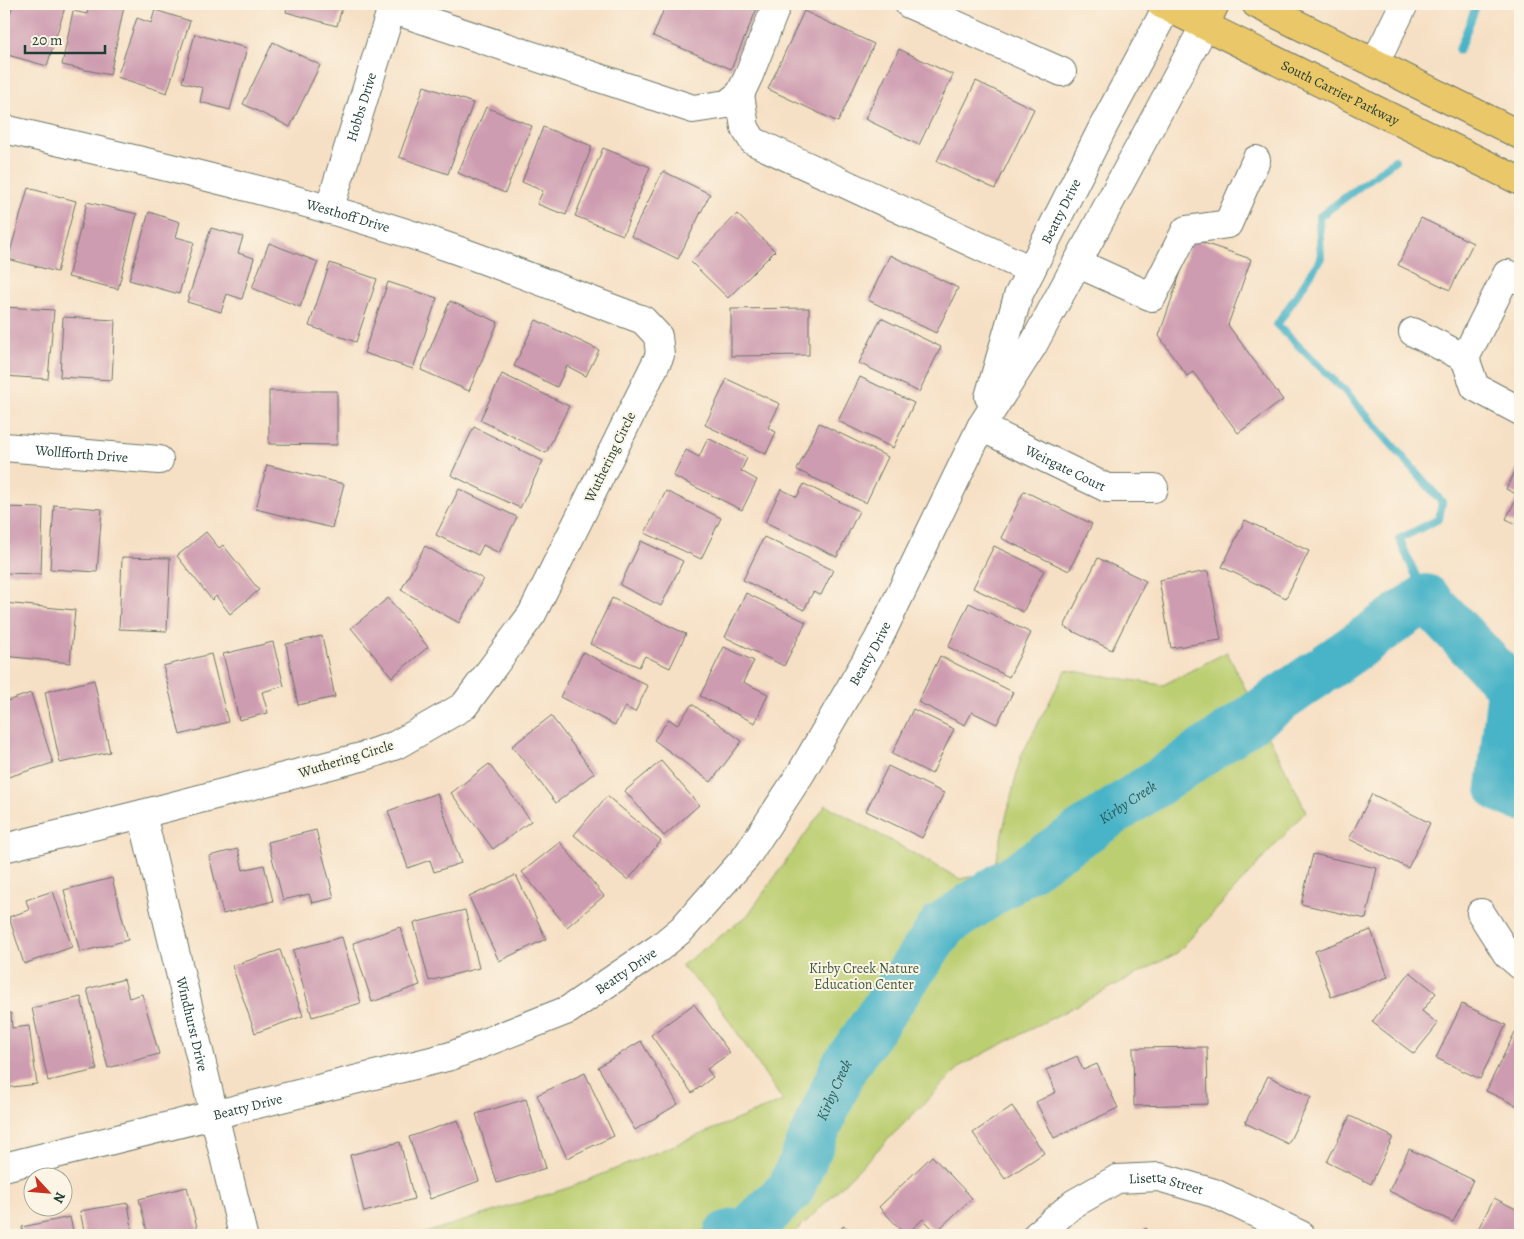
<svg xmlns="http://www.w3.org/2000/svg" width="1524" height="1239" viewBox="0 0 1524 1239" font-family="Alegreya,serif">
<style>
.green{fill:#bbce71;stroke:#6d8652}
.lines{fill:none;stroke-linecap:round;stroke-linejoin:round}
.stream{stroke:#49b4c7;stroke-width:8}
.river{stroke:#49b4c7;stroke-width:48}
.building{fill:#ce9cb0}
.minor-casing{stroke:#6a7667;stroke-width:30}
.major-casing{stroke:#6a7667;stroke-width:30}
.minor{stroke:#fff;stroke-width:28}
.major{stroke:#eac769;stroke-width:28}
.labels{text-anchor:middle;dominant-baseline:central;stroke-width:4;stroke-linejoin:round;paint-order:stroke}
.street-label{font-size:14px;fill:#1f3d34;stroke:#fcf5e5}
.park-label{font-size:14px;fill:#3e5a40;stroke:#fcf5e5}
.water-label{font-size:15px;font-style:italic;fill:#2a5b59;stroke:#fcf5e5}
</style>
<rect width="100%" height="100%" fill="#fcf5e5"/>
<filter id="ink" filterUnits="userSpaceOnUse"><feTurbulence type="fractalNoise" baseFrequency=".02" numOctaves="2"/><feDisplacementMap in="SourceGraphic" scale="10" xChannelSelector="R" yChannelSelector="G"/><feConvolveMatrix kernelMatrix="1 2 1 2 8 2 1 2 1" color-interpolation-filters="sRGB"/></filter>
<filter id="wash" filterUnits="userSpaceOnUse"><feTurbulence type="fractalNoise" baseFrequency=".0096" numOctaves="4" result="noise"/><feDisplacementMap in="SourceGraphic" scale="20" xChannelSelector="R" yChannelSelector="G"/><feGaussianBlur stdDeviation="1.12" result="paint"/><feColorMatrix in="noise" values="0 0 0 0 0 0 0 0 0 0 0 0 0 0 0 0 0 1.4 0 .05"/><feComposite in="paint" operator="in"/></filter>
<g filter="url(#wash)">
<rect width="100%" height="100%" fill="#f6e0c5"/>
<path class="green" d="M1227 652 1306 811 1177 953 962 1065 793 1235H419L571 1187 783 1101 715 1000 681 966 747 916 826 805 960 879 993 871 1021 756 1066 670 1163 685Z"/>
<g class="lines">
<path class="stream" d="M1459 50 1477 4
M1395 160 1319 217 1321 258 1277 325 1345 391 1442 502 1439 519 1399 539 1426 598"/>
<path class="river" id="s1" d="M727 1235 749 1230 790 1190 844 1067 943 925 1214 745 1426 598 1511 688 1500 788 1520 797"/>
</g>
<g id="blocks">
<path class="building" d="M13 4H66L47 66 4 54V34Z
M89 4H115L124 6 110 75 62 65 73 11 87 14Z
M288 4H343L337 26 286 12Z
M666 4H759L731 69 653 36Z
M155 10 190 21 167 93 117 77 137 18 151 23Z
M804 11 874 44 838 122 768 89Z
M195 34 247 48 230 110 200 102 203 88 182 82Z
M273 42 320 65 290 127 243 104Z
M899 49 953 75 919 145 865 119Z
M976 81 1034 109 995 189 937 161Z
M424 86 473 103 448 174 399 157Z
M486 107 532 126 505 193 458 173Z
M543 127 592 146 566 215 537 204 543 191 522 182Z
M603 148 650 167 623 235 575 216Z
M663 171 710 194 678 259 631 236Z
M28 188 76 201 57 272 8 259Z
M87 202 137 214 118 289 68 277Z
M149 212 180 222 176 237 194 242 179 294 129 280Z
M737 214 775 251 728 298 691 262Z
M1421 218 1473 243 1450 290 1398 265Z
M211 228 243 237 238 253 254 258 242 299 227 294 221 312 187 302Z
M1192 239 1251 259 1228 325 1283 400 1238 433 1193 372 1187 376 1159 336Z
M269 243 318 262 300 307 252 288Z
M890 255 958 288 936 333 868 300Z
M330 263 377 279 356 342 309 326Z
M388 282 437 298 413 369 364 353Z
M450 301 498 322 469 391 421 370Z
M4 307 54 310 48 379 4 376Z
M809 308V355L731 356V309Z
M63 317 115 320 112 380 60 377Z
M881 318 941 347 919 392 859 363Z
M536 320 599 350 586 376 567 366 557 387 514 366Z
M502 374 569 406 546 453 480 420Z
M860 377 914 403 893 448 838 421Z
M727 379 780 404 768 428 776 432 766 454 705 425Z
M269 391H337V445L269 444Z
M819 423 888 457 866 503 797 470Z
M474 427 543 461 520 508 451 475Z
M708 438 747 458 741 471 757 480 742 510 673 476 686 450 699 457Z
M1520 462V526L1506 519 1518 495 1506 489Z
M267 465 344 484 332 528 256 509Z
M804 484 859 511 837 557 765 522 781 489 797 497Z
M459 489 517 517 499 553 483 545 478 555 436 535Z
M666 491 721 518 701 559 645 533Z
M1024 491 1092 524 1069 571 1001 538Z
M54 505 102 509 97 572 50 569Z
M4 507 43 508 41 574 4 573Z
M1245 520 1309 551 1286 598 1222 567Z
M206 532 219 548 223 545 259 590 230 614 216 596 212 600 177 556Z
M764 537 833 570 821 595 813 592 804 610 743 580Z
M641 541 683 561 661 606 620 585Z
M425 546 483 579 459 623 401 590Z
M994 546 1044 570 1023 612 973 588Z
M122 557 170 558 167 631 119 629Z
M1098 558 1146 581 1112 650 1064 627Z
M1208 571 1221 640 1171 648 1159 580Z
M746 593 806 622 784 666 725 637Z
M388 598 428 647 392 677 351 628Z
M612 598 686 634 670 668 645 656 639 667 590 644Z
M4 603 75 610 70 663 4 656Z
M969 603 1031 633 1009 677 948 647Z
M322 636 335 697 298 705 286 644Z
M273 642 284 686 262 692 268 713 239 720 223 654Z
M724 647 754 661 743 682 768 694 755 723 700 696Z
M583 652 648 686 635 712 625 707 615 725 560 697Z
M211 654 228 722 180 735 163 666Z
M940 656 1013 692 997 724 972 712 965 725 918 702Z
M94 680 110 752 60 763 45 692Z
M31 693 53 763 5 778 4 702Z
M692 704 742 741 711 782 654 740 669 719 677 725Z
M913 709 954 729 932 774 892 754Z
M551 716 594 773 556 803 512 746Z
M661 761 699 805 664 836 625 791Z
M489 764 531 821 493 849 451 793Z
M888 766 944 793 922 838 866 811Z
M437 793 461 863 434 872 430 860 408 868 388 811Z
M1372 794 1430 823 1408 868 1349 839Z
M607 796 661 841 628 880 574 835Z
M316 830 334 898 312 903 309 894 283 900 268 842Z
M560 842 604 896 567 927 522 872Z
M238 849 243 870 264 865 273 901 223 914 209 856Z
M1313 854 1377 868 1366 919 1301 904Z
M516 875 546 939 499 961 469 897Z
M112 878 128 940 80 952 64 890Z
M53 891 72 947 24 964 9 917 29 910 26 900Z
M465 910 479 968 429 981 414 923Z
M400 927 420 985 372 1002 353 943Z
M1371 930 1388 977 1331 997 1315 951Z
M342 937 361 1003 312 1017 293 950Z
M280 950 303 1016 255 1033 232 966Z
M1410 972 1436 993 1422 1011 1438 1024 1414 1054 1372 1022Z
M124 979 129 998 142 994 159 1054 108 1068 87 989Z
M81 997 97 1070 48 1081 32 1008Z
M694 1004 730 1053 707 1069 713 1077 692 1093 651 1035Z
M1462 1004 1506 1025 1480 1079 1436 1058Z
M4 1013H11L12 1028 29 1026 37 1084 4 1088Z
M1515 1032 1520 1034V1107L1486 1091Z
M641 1041 678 1104 635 1130 598 1067Z
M1207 1047 1208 1104 1134 1106 1133 1048Z
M1077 1056 1083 1070 1097 1064 1118 1108 1054 1138 1036 1102 1056 1092 1046 1070Z
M585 1073 614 1136 567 1158 537 1095Z
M1268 1076 1311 1097 1288 1144 1245 1123Z
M526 1099 546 1168 497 1183 476 1114Z
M1012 1106 1044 1153 1005 1179 973 1133Z
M1350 1116 1393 1137 1371 1184 1327 1162Z
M458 1120 479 1181 430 1199 409 1137Z
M400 1142 414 1199 364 1212 350 1155Z
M1409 1149 1473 1180 1453 1222 1389 1191Z
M932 1156 972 1198 936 1232 923 1219 906 1235 879 1207Z
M187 1187 199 1235H148L139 1199Z
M1494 1198 1520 1211V1235H1475Z
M128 1203 133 1235H85L80 1211Z
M70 1217 74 1235H23L22 1227Z
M843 1226 862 1235H839Z
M1146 1228 1152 1235H1138Z"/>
</g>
</g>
<g filter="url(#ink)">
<use href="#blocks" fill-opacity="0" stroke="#6a7667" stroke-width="1"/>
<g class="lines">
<g class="minor-casing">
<g id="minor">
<path d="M909 4 1062 72"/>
<path d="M391 9 693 109 727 104 740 94 749 75 777 4"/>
<path d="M1375 63 1404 4"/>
<path d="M740 94 745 128 753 141 1031 270"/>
<path id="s2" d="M4 129C153 163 303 197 448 247 514 270 578 296 643 320L658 336 660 355 532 614 464 706 396 745 365 756 142 814 4 848"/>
<path id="s3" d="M329 210 393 4"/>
<path d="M1077 263 1152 297 1186 230 1228 224 1256 160"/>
<path d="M1520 280 1507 274 1465 358 1475 387 1520 411"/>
<path d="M1413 332 1465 358"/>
<path id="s4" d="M989 397 1018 296 1104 125 1167 7"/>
<path id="s5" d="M981 427 1107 488H1154"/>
<path id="s6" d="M4 447 159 460"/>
<path id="s7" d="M142 814 243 1235"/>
<path d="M1481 913 1507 954 1520 965"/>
<path id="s8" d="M4 1167 451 1056 568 1010 659 948 682 929 746 857 801 773 878 640 981 427 1033 345 1205 25"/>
<path id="s9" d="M1037 1235 1073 1204 1117 1179 1159 1177 1214 1193 1301 1235"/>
</g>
</g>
<g class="major-casing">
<g id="major">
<path id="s10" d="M1161 4 1520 181"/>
<path d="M1256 4 1520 135"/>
<path d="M1205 25 1215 4"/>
</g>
</g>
<use href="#minor" class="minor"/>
<use href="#major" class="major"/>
</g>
</g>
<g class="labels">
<g class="street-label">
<text stroke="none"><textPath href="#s10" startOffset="200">South Carrier Parkway</textPath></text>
<text stroke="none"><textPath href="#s3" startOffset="108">Hobbs Drive</textPath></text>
<text stroke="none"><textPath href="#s4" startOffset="200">Beatty Drive</textPath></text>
<text stroke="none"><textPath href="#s2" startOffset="355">Westhoff Drive</textPath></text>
<text stroke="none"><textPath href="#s6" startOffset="78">Wollfforth Drive</textPath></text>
<text transform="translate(610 457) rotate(-64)">Wuthering Circle</text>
<text stroke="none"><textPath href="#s5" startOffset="94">Weirgate Court</textPath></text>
<text stroke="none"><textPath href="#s8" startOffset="1061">Beatty Drive</textPath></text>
<text transform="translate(346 759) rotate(-17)">Wuthering Circle</text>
<text stroke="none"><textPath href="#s8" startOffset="656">Beatty Drive</textPath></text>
<text stroke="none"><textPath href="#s7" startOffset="216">Windhurst Drive</textPath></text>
<text stroke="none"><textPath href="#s8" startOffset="251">Beatty Drive</textPath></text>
<text stroke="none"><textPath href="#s9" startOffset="148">Lisetta Street</textPath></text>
</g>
<g class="park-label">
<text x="864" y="968">Kirby Creek Nature<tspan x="864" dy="16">Education Center</tspan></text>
</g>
<g class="water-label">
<text stroke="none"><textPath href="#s1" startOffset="609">Kirby Creek</textPath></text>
<text stroke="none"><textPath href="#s1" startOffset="189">Kirby Creek</textPath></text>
</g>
</g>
<rect width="1524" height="1239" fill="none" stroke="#fcf5e5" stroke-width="20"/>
<g transform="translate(48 1192) rotate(116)"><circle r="24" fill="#fcf5e5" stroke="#a4ab9e"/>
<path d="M0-4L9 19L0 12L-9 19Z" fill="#c8321e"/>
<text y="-8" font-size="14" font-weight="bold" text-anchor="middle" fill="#1f3d34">N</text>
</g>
<path d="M25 45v8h80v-8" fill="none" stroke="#1f3d34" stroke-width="2.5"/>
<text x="32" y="45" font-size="15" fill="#1f3d34" stroke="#fcf5e5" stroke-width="4" paint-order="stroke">20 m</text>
</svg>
